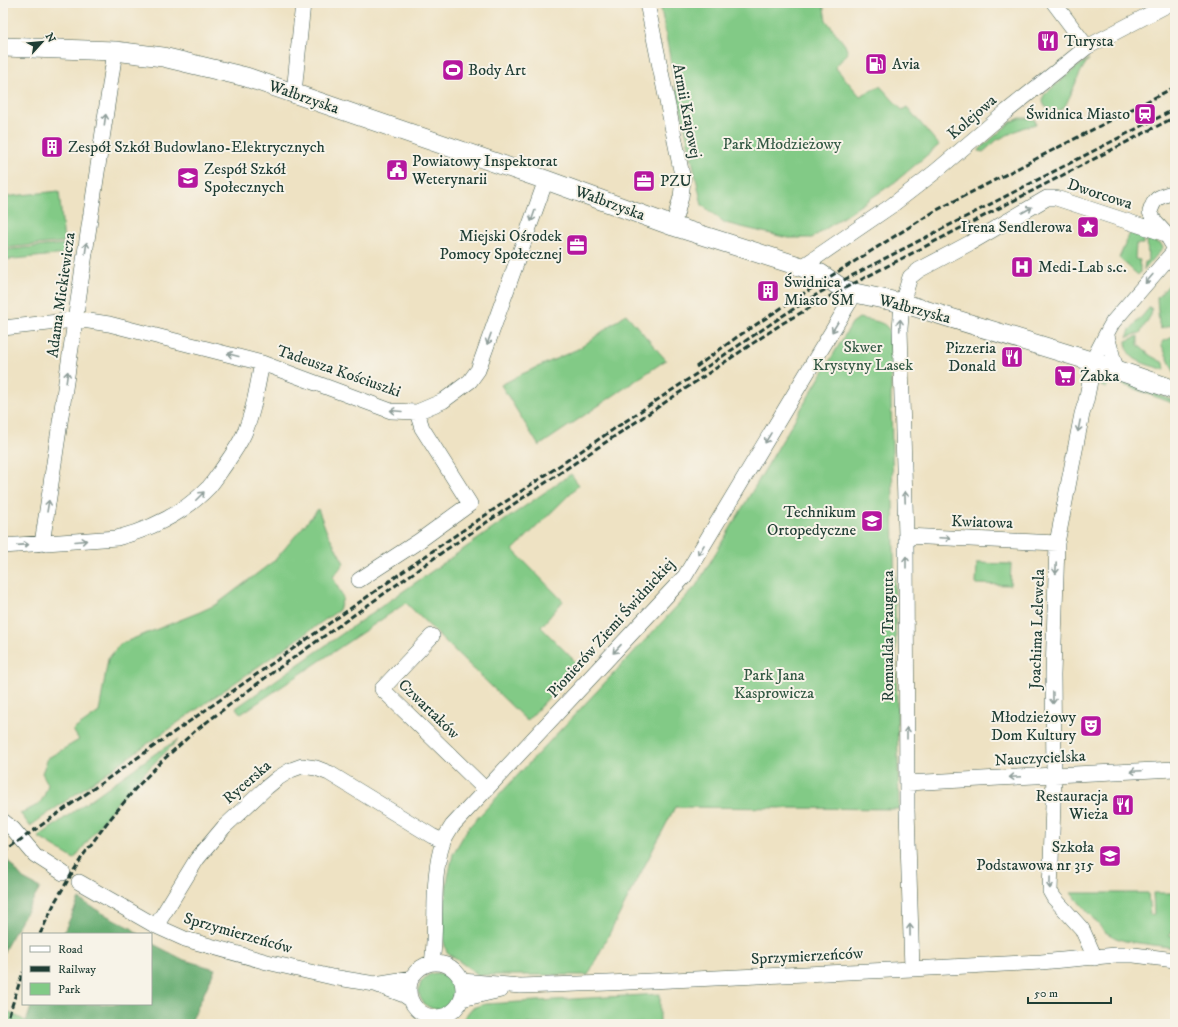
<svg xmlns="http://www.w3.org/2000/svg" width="1178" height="1027" viewBox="0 0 1178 1027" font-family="'IM FELL DW Pica',serif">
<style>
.green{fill:#82ca86;stroke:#50845d}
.forest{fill:#69ae73;stroke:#447654}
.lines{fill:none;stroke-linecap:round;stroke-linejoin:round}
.minor-casing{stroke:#3e5649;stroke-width:16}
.major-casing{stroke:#3e5649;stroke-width:20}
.minor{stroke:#fff;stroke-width:15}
.major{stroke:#fff;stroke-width:19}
.rail{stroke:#1f3d34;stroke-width:3;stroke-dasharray:6 3;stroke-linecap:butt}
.oneway{stroke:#8f9e9a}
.labels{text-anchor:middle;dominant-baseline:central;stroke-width:4;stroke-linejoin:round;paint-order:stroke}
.poi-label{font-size:16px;fill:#1f3d34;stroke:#f7f3e8;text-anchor:start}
.street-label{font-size:16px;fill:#1f3d34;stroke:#f7f3e8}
.park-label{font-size:16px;fill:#335944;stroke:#f7f3e8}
</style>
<rect width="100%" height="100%" fill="#f7f3e8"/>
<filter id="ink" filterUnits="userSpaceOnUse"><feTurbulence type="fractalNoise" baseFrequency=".025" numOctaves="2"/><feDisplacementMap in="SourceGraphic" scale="8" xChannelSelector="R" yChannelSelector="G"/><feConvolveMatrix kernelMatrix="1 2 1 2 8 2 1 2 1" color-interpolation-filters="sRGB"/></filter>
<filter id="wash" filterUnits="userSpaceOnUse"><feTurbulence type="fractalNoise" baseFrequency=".012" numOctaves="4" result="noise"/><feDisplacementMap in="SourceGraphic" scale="16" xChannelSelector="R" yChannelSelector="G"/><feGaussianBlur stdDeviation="0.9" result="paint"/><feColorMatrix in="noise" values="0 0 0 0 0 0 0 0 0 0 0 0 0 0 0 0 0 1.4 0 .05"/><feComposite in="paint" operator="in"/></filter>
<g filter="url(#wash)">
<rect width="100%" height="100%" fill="#eee2c3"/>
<path class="green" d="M660 3H823L826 20 845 45 848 53 835 67 860 96 880 86 902 110 907 107 939 145 895 182 812 238H788L725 223 702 205 673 74Z
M1089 59C1080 70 1076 83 1070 96 1068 99 1067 104 1064 107 1056 117 1036 105 1045 94L1076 68Z
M1020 118H1028L1035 120 1036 124 1022 128 997 140 983 152 979 151 980 149 1011 122Z
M59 191 64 242 3 248V197Z
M1130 233 1143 238V244H1136L1135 259 1140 260 1139 265H1140V273L1138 275 1119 258Z
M1147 239 1161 244 1163 248 1144 270 1145 262H1148Z
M66 244 67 254 3 260V250Z
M1175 278V324L1161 329 1159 324 1157 298Z
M1150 307 1152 310 1151 315 1140 333 1127 337 1130 330Z
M626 314 666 360 539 446 501 385 522 374 580 348Z
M859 318C871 321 888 320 891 335V399L899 809 675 807 588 975H479L447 953 442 935 447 882 453 854 468 828 696 586 852 323Z
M1138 336V345L1151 356 1164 363 1165 370C1154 366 1133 363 1128 351 1127 348 1126 344 1126 341Z
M1175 336V374L1162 346V342Z
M1104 377H1110L1175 401V404L1110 380 1106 388 1101 386 1100 382 1101 379Z
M571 474 579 485 513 550 563 601 541 627 579 665 527 721 406 603 241 714 236 708Z
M318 509 326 530 344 563 333 577 343 598 339 610 30 826 20 813C39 805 42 805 48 784L42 773 48 758 79 740 73 730 99 712 108 659 120 644 200 612 217 604 275 560Z
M977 563 1011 564 1010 585 976 584Z
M179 739 145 772 116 804 74 859 38 837 156 753Z
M1071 893H1148L1150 915 1154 914 1153 893H1175V933L1171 932 1168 935 1175 936V948L1125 941 1116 938 1105 932Z
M419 991a18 18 0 1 1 36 0a18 18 0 1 1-36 0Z
M660 994V1024H459L472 1008 485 1004Z
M3 1009 31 1024H3Z"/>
<path class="forest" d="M3 855 23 879 40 888 6 947 3 956Z
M79 899 102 913 131 928 139 934H63Z
M151 943 184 960 215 969 190 1024H31L26 1022 32 1004H151Z"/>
</g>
<g filter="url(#ink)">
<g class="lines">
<g class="minor-casing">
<path id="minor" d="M647 3 683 180 681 197 673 226
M1054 3 1087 47
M294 93 303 3
M1166 234 1155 222 1150 212C1154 198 1158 197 1172 193L1175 195
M802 267 891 206 935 172 1007 111 1087 47 1171 3
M3 328 58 322 76 319 109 324 262 363 391 411 417 412 443 401 470 381 478 370 546 180
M1107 336 1114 362 1118 370
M906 536 1057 543
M42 544 115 51
M3 546 117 538C151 529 184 513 209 487 215 480 220 472 225 465 232 455 239 445 244 434 254 411 257 387 262 363
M359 580 419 541 470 504 422 428 417 412
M432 636 382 689 486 790
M907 783 1054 775 1175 769
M3 821 13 829 35 855 63 873
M79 882 156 926 185 939 267 962 332 977 375 984 404 995 410 999
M156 926 197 859 224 827 267 787 278 778 291 770 302 766 316 768 329 773 432 836 443 841
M1095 958 1082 929 1054 898 1050 891 1054 775 1053 675 1057 543 1082 414 1086 401 1095 356 1109 329 1113 322 1175 250
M409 990a27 27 0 1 1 54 0a27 27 0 1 1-54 0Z
M432 963C438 924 430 880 443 842 445 837 449 831 452 826L685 576 855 293
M912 969 907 810 906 536 900 329 902 303 910 277 919 270 970 243 1047 198H1056L1166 234 1175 249
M462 981 520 986 608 983 912 969 1041 962 1116 955H1134L1175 960
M375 984 412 978
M462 999 501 990"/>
</g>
<g class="major-casing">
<path id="major" d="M3 47 115 51 163 57 246 77 546 180 673 226 802 267 821 274 843 289 855 293 902 303 1094 362 1175 390"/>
</g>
<use href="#minor" class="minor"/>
<use href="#major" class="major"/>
<path class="rail" d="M696 367 737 337 812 288 935 211 1175 87
M3 852 444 543 787 313 821 292 878 262 1175 109
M40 934 56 900 82 857 106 824 135 789 162 761 195 731 265 678 447 549 783 323 843 289 1175 117
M6 1024 23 972"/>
</g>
<defs><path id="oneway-shaft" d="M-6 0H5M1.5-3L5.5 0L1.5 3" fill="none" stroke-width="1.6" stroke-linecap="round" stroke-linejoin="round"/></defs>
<g class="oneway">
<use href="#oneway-shaft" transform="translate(105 120) rotate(-82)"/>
<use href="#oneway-shaft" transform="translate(1027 210) rotate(-30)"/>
<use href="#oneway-shaft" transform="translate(533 216) rotate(109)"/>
<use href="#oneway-shaft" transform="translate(86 248) rotate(-82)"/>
<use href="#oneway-shaft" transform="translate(1149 279) rotate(130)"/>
<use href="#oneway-shaft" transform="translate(900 325) rotate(-87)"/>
<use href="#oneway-shaft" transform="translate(835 327) rotate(121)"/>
<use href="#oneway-shaft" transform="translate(489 339) rotate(110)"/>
<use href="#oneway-shaft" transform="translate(233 355) rotate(-166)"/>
<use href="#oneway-shaft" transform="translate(67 377) rotate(-82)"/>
<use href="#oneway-shaft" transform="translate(396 411) rotate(-175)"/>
<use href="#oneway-shaft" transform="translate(1079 426) rotate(101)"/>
<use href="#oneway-shaft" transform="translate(768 438) rotate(121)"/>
<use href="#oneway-shaft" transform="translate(200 496) rotate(-45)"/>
<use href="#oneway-shaft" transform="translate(905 497) rotate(-92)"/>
<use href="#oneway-shaft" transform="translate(48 506) rotate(-81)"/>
<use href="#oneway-shaft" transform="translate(945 538) rotate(3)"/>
<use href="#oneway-shaft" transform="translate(81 541) rotate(-5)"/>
<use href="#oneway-shaft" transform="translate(23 545) rotate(-4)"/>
<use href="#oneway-shaft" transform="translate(701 550) rotate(121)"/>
<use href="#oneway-shaft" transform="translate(906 562) rotate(-90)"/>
<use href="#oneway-shaft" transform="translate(1056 568) rotate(92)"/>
<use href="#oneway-shaft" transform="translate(617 649) rotate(133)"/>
<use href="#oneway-shaft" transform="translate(1053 698) rotate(89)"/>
<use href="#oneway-shaft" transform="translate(907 733) rotate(-90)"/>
<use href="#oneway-shaft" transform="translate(1136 771) rotate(177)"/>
<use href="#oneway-shaft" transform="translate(1015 777) rotate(177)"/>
<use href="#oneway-shaft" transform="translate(1050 883) rotate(91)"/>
<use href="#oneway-shaft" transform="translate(910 930) rotate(-91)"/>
</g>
</g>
<defs>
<g id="restaurant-square" transform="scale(1.15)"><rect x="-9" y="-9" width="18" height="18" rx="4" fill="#b5179e" stroke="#f7f3e8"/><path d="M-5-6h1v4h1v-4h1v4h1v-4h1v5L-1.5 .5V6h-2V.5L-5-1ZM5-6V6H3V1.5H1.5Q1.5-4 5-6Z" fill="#fff"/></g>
<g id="fuel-square" transform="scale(1.15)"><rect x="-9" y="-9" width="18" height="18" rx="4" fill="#b5179e" stroke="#f7f3e8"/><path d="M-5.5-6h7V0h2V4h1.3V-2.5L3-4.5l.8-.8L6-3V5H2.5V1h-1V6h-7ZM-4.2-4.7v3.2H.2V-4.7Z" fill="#fff"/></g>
<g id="stadium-square" transform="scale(1.15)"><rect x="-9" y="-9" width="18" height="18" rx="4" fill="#b5179e" stroke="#f7f3e8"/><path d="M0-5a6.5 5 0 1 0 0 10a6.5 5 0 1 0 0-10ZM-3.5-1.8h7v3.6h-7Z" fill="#fff"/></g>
<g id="station-square" transform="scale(1.15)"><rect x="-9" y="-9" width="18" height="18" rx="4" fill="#b5179e" stroke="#f7f3e8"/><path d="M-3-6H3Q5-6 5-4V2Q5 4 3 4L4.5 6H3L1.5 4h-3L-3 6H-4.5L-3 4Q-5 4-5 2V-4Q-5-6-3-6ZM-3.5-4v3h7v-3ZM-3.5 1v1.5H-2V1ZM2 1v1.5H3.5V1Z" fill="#fff"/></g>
<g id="building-square" transform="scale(1.15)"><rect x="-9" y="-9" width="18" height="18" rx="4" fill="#b5179e" stroke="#f7f3e8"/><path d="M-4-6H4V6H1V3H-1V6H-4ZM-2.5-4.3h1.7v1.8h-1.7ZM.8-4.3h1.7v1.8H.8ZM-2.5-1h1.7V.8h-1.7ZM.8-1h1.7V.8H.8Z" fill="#fff"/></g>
<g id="civic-square" transform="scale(1.15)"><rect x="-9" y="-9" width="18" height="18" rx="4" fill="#b5179e" stroke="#f7f3e8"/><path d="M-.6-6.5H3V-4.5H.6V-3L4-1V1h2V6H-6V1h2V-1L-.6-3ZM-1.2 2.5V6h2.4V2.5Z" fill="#fff"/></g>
<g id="university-square" transform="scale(1.15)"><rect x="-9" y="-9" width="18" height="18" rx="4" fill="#b5179e" stroke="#f7f3e8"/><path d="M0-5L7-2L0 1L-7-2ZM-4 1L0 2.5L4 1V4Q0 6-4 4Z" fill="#fff"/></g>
<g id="office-square" transform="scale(1.15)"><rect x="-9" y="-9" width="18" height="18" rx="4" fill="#b5179e" stroke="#f7f3e8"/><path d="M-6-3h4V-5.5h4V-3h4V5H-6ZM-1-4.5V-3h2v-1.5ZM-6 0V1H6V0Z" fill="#fff"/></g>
<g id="sight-square" transform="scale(1.15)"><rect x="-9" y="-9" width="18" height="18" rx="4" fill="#b5179e" stroke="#f7f3e8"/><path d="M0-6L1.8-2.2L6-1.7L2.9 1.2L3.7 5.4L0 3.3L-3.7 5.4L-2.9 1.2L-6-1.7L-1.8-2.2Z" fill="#fff"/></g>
<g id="hospital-square" transform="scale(1.15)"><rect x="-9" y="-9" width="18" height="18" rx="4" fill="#b5179e" stroke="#f7f3e8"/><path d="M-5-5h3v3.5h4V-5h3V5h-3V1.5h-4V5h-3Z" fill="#fff"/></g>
<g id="supermarket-square" transform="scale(1.15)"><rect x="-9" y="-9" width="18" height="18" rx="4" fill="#b5179e" stroke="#f7f3e8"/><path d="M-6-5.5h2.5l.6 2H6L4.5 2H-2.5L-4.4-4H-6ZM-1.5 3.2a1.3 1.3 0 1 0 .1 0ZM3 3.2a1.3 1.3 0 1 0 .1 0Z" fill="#fff"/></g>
<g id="school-square" transform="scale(1.15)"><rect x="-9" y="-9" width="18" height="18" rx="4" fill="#b5179e" stroke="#f7f3e8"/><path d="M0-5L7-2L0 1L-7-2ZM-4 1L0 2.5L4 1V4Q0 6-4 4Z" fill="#fff"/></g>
<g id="theatre-square" transform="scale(1.15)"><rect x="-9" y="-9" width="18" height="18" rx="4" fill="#b5179e" stroke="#f7f3e8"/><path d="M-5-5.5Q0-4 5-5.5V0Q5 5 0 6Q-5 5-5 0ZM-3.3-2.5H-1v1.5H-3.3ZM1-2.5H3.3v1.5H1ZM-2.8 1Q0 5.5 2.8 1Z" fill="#fff"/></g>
</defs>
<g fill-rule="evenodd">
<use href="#restaurant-square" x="1048" y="41"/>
<use href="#fuel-square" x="876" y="64"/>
<use href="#stadium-square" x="453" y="70"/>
<use href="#station-square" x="1145" y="114"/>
<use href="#building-square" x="52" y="147"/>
<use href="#civic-square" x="397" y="170"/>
<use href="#university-square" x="188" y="178"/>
<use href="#office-square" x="644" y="181"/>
<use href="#sight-square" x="1088" y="227"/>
<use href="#office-square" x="577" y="245"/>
<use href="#hospital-square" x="1022" y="267"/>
<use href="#building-square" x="768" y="291"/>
<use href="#restaurant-square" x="1012" y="357"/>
<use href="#supermarket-square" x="1065" y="376"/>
<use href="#school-square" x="872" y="521"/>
<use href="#theatre-square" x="1091" y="726"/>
<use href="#restaurant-square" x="1123" y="805"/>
<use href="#school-square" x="1110" y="856"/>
</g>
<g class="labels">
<g class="poi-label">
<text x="1064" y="41">Turysta</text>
<text x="892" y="64">Avia</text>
<text x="468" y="70">Body Art</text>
<text x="1130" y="114" text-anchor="end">Świdnica Miasto</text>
<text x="68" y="147">Zespół Szkół Budowlano-Elektrycznych</text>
<text x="412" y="161">Powiatowy Inspektorat<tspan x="412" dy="18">Weterynarii</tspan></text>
<text x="204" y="169">Zespół Szkół<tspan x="204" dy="18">Społecznych</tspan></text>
<text x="660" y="181">PZU</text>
<text x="1072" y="227" text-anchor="end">Irena Sendlerowa</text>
<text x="562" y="236" text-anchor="end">Miejski Ośrodek<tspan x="562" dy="18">Pomocy Społecznej</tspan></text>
<text x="1038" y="267">Medi-Lab s.c.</text>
<text x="784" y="282">Świdnica<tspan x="784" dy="18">Miasto ŚM</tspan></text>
<text x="996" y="348" text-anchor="end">Pizzeria<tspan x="996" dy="18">Donald</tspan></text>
<text x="1080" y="376">Żabka</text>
<text x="856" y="512" text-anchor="end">Technikum<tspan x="856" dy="18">Ortopedyczne</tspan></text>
<text x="1076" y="717" text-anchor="end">Młodzieżowy<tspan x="1076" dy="18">Dom Kultury</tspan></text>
<text x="1108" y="796" text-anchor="end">Restauracja<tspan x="1108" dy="18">Wieża</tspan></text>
<text x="1094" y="847" text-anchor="end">Szkoła<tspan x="1094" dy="18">Podstawowa nr 315</tspan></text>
</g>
<g class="street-label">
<text transform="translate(304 97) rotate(19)">Wałbrzyska</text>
<text transform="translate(687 111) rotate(79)">Armii Krajowej</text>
<text transform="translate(972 117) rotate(-41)">Kolejowa</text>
<text transform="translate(1100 194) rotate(18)">Dworcowa</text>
<text transform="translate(610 203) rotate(20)">Wałbrzyska</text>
<text transform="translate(61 295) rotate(-82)">Adama Mickiewicza</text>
<text transform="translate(915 309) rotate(15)">Wałbrzyska</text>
<text transform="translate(339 371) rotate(19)">Tadeusza Kościuszki</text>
<text transform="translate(982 522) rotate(2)">Kwiatowa</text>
<text transform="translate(611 628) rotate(-48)">Pionierów Ziemi Świdnickiej</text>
<text transform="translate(1037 629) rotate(-88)">Joachima Lelewela</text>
<text transform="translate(888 636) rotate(-90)">Romualda Traugutta</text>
<text transform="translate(429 709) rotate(44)">Czwartaków</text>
<text transform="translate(1040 758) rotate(-3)">Nauczycielska</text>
<text transform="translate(247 782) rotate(-41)">Rycerska</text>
<text transform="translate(238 933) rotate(16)">Sprzymierzeńców</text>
<text transform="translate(807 956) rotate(-3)">Sprzymierzeńców</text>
</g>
<g class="park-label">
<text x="782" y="144">Park Młodzieżowy</text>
<text x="863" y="347">Skwer<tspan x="863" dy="18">Krystyny Lasek</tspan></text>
<text x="774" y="675">Park Jana<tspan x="774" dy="18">Kasprowicza</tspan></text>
</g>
</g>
<rect width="1178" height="1027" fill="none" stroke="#f7f3e8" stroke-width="16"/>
<rect x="22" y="933" width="130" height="72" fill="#f7f3e8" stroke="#a1aaa0"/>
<rect x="30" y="946" width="20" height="6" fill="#ffffff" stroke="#a1aaa0"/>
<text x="58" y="953" font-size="12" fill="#1f3d34">Road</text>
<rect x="30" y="966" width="20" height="6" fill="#1f3d34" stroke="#a1aaa0"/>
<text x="58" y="973" font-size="12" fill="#1f3d34">Railway</text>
<rect x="30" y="983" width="20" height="12" fill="#82ca86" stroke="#a1aaa0"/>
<text x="58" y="993" font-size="12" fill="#1f3d34">Park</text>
<g transform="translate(42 42) rotate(63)" stroke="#f7f3e8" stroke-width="3" paint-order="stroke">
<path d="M0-3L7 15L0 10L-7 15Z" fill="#1f3d34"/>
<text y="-6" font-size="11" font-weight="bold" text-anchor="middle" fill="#1f3d34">N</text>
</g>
<path d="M1028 997v6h83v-6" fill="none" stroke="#1f3d34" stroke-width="2"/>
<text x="1034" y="997" font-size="12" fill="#1f3d34" stroke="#f7f3e8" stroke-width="3" paint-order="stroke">50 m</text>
</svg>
